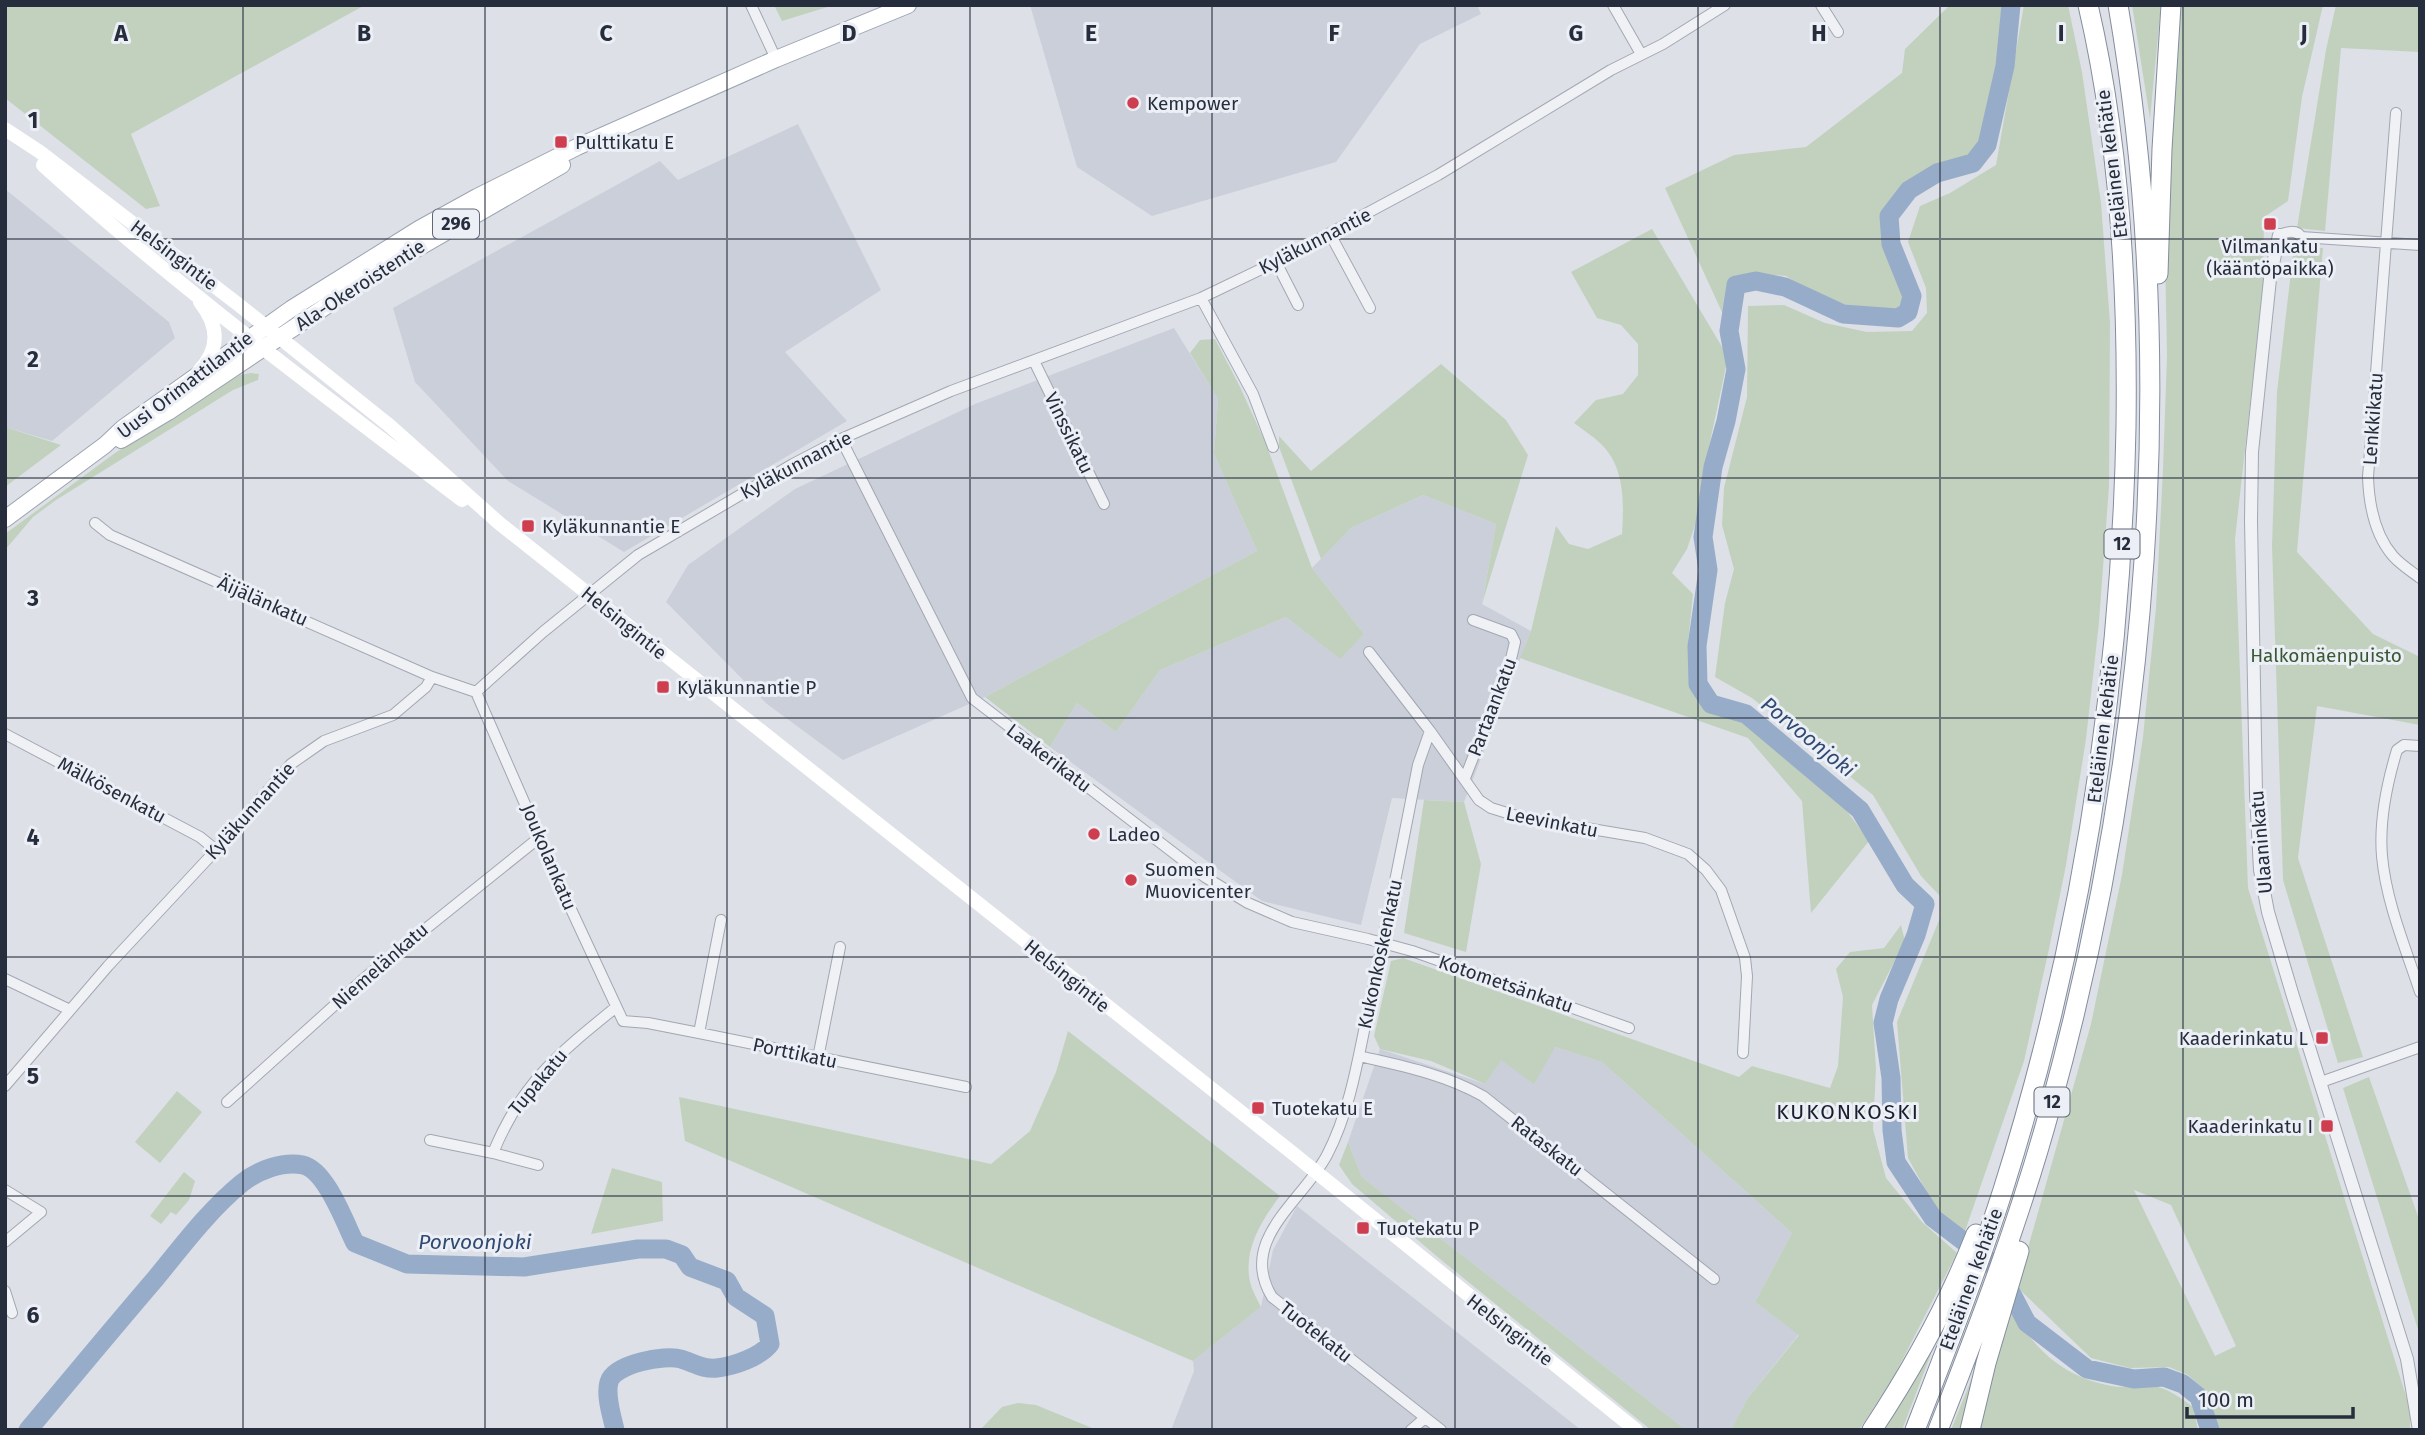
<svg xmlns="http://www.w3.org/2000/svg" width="2425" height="1435" viewBox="0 0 2425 1435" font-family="'Fira Sans',sans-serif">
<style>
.built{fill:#cbcfd9}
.green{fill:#c2d1be;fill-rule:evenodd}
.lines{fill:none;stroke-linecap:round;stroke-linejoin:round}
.river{stroke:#97acc8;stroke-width:19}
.minor-casing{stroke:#a2a7b1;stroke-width:12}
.tertiary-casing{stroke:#a2a7b1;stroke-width:14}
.primary-casing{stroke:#9ca4b3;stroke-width:18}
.motorway-casing{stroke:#848d9e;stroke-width:21}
.minor{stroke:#eff1f5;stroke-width:10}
.tertiary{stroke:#eff1f5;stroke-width:12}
.secondary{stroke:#fff;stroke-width:14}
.primary{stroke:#fff;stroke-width:16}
.motorway{stroke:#fff;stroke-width:19}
.grid{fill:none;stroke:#262e3d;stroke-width:2;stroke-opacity:0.55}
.poi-dot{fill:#cf3e4e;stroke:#eceff5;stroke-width:2.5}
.labels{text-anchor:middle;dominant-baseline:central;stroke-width:6;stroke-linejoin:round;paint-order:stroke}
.shield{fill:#eceff5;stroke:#616874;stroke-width:2}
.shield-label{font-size:18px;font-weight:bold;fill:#262e3d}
.poi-label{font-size:19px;fill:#262e3d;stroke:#eceff5;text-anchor:start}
.street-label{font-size:19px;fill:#262e3d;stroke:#eceff5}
.park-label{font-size:19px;fill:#395933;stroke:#eceff5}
.water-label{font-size:21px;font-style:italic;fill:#304a72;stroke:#eceff5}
.neighbourhood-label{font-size:21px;letter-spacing:2px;fill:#191f2e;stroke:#eceff5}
.grid-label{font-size:23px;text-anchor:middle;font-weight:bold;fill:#262e3d;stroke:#eceff5;stroke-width:6;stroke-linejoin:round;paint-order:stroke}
</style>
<rect width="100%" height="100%" fill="#dde0e7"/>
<path class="built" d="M1030 5H1477L1481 14 1420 44 1336 162 1152 216 1077 167Z
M798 124 881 290 785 352 847 421 624 552 508 481 415 382 393 308 660 161 678 180Z
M5 189 169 322 175 338 52 441 5 427Z
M1174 328 1218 399 1214 454 1257 551 985 697 843 760 767 704 666 602 688 565 795 489 975 404Z
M1423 495 1496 524 1482 604 1531 631 1464 802 1392 798 1361 925 1262 901 1050 747 1077 703 1116 732 1160 670 1286 617 1339 658 1364 634 1312 568 1351 528Z
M1555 1047 1602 1062 1792 1233 1755 1302 1799 1334 1747 1399 1731 1430H1686L1362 1177 1348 1142 1380 1049 1485 1084 1500 1060Z
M1297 1206 1581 1430H1171L1194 1371 1193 1361 1261 1307 1273 1250Z"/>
<path class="green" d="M5 5H365L131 134 160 206 146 209 5 98Z
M774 5H834L782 21Z
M1950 5H2004L2000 66 1981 141 1966 156 1934 167 1907 185 1884 211 1885 248 1906 298 1901 305 1895 309 1842 305 1820 298 1786 276 1751 273 1734 276 1729 287 1727 323 1665 188 1734 155 1806 147 1902 73 1905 49Z
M2024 5H2068L2082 72 2101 203 2110 323 2109 486 2099 622 2086 739 2066 865 2049 949 2024 1061 1964 1234 1936 1209 1908 1158 1897 1022 1940 918V896L1921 876 1873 795 1752 698 1715 677 1725 603 1734 569 1722 525 1724 488 1747 397 1748 306 1784 305 1825 323 1867 332 1912 331 1927 313 1926 288 1908 242 1920 206 1950 193 1996 165Z
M2132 5H2161L2150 119Z
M2178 5H2323L2302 97 2288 201 2264 217 2263 289 2235 539 2248 888 2410 1409V1430H2219L2206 1392 2188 1375 2169 1367 2130 1368 2091 1358 2017 1287 2091 1024 2122 875 2143 737 2156 608 2163 469 2167 356 2165 253ZM2134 1190 2171 1205 2236 1346 2215 1356Z
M2336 5H2420V52L2341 48 2325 231 2297 228 2326 50Z
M1652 229 1728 357 1706 461 1696 522 1687 549 1672 573 1693 594 1688 643 1689 685 1705 711 1736 718 1788 756 1838 799 1869 841 1811 913 1802 801 1748 738 1520 658 1531 631 1556 526 1569 544 1588 549 1622 534C1624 503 1625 467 1601 444 1593 436 1583 430 1574 423L1596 400 1623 394 1638 375V344L1621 325 1597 318 1571 272Z
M2294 246 2323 248 2297 552 2373 634 2420 657V725L2317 706 2298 858 2363 1057 2338 1063 2283 880 2272 546 2277 392Z
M1215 339 1240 387 1266 444 1312 568 1364 634 1340 659 1286 617 1160 670 1116 732 1077 703 1050 747 985 697 1257 551 1214 454 1218 399 1190 353 1200 340Z
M1441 364 1506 420 1528 455 1482 604 1496 524 1423 495 1351 528 1321 559 1279 447V436L1311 471Z
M251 373 259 374 258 380 233 390 56 500 33 517 5 550V534L115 453 224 384 240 375Z
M5 427 61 445 5 487Z
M1424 800 1464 802 1481 864 1466 952 1404 933Z
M1901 925 1905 941 1872 1005 1876 1069 1873 1129 1886 1178 1922 1222 1957 1253 1892 1380 1859 1430H1731L1747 1399 1799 1335 1755 1302 1792 1233 1602 1062 1555 1047 1534 1084 1501 1060 1485 1084 1431 1061 1380 1049 1374 1036 1391 961 1403 958 1739 1077 1752 1066 1830 1088 1838 1066 1843 997 1836 969 1850 952 1884 948Z
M1068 1031 1280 1196C1262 1220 1243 1249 1250 1282 1252 1290 1257 1299 1261 1307L1193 1361 685 1141 679 1097 991 1164 1030 1131 1056 1072Z
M2369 1077 2420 1222V1336L2343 1088Z
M177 1091 202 1112 160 1163 135 1142Z
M1348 1142 1362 1177 1686 1430H1651L1440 1259 1352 1184 1339 1165Z
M612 1168 662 1182 663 1221 591 1234Z
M184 1172 195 1181 189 1200 176 1215 171 1212 161 1224 150 1216Z
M2012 1310C2035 1351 2065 1378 2112 1386 2121 1388 2131 1386 2140 1385 2162 1384 2176 1394 2193 1407L2198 1430H1977L1996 1360Z
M1928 1351 1931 1354 1902 1430H1880Z
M1971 1380 1975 1382 1964 1430H1951Z
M1018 1403 1036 1405 1097 1430H980L1002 1407Z"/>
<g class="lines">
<path class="river" d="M2011 5 2005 66 1987 145 1973 163 1937 173 1909 190 1889 216 1891 244 1912 296 1908 312 1898 318 1843 314 1785 287 1756 281 1736 285 1729 331 1736 369 1726 421 1713 467 1703 537 1708 570 1697 646 1698 684 1711 704 1746 714 1860 810 1905 885 1925 904 1916 935 1889 999 1883 1023 1891 1078 1892 1130 1896 1162 1933 1218 1987 1259 2004 1279 2027 1323 2087 1369 2134 1379 2164 1377 2183 1384 2199 1397 2210 1430
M28 1430C71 1379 113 1328 156 1278 183 1245 209 1210 242 1183 258 1170 283 1161 303 1165 326 1170 345 1223 355 1243L407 1264 524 1267 638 1249H666L682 1255 690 1267 727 1281 736 1297 765 1316 770 1344C760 1357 734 1366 717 1368 704 1370 694 1363 681 1359 665 1354 614 1364 609 1382 605 1396 612 1416 615 1430"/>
<g class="minor-casing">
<path id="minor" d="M751 5 776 59
M1613 5 1641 54
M1821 5 1838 32
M2396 113 2368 477C2369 505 2374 534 2393 556 2401 565 2411 571 2420 578
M1330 234 1370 308
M2279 235C2286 232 2297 229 2301 237L2420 245
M1276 262 1298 305
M1201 298 1253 394 1273 447
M1034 361 1104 504
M841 439 972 698 1205 877 1248 903 1292 922 1368 939 1412 951 1629 1028
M95 523 110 535 432 677
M1369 652 1430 731 1479 800 1491 808 1520 817 1645 838 1688 854 1706 870 1721 890 1745 958 1747 976 1743 1053
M476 692 543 632 638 555 793 464 841 439 951 391 1201 298 1276 262 1438 175 1611 70 1663 44 1725 5
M476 692 570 907 623 1021 648 1023 699 1033 966 1087
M1430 731 1418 765C1402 847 1386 929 1368 1011 1358 1059 1350 1111 1327 1155 1303 1201 1237 1240 1272 1297L1441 1430
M5 734 200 837 216 850
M2420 746 2404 745 2397 750C2387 783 2379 821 2382 856 2386 902 2406 949 2420 992
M1465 778 1510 663 1515 642 1511 634 1473 620
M5 979 70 1010
M699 1033 721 920
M1359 1056C1402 1066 1444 1074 1483 1096L1714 1279
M818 1058 840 947
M2321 1082 2420 1047
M5 1086 108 966 216 850 291 764 324 741 393 715 426 687 432 677 476 692
M227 1102 367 976 540 837
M430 1140 493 1153C521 1084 558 1054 615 1008
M493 1153 538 1165
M5 1190 41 1212 5 1242
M5 1291 12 1313
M1411 1430 1425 1418"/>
</g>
<g class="tertiary-casing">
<path id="tertiary" d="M2279 235 2270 279 2252 452 2251 520 2256 794 2260 870 2268 912 2292 993 2407 1359 2419 1430"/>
</g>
<g class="primary-casing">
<path id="primary" d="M121 440 168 412 380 270 562 165
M5 519 105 445 123 428 291 309 419 229 477 197 577 147 776 59 908 5"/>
</g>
<g class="motorway-casing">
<path id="motorway" d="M2158 274 2162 149 2171 5
M1872 1430C1913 1368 1949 1303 1976 1234
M1915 1430C1946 1350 1977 1271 2003 1190 2081 943 2121 685 2126 427 2128 287 2120 142 2088 5
M1938 1430C1980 1323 2021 1216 2051 1105 2148 752 2180 368 2118 5
M1970 1430 1986 1363 2019 1251"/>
</g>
<use href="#minor" class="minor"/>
<use href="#tertiary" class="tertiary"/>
<path class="secondary" d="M5 129 40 152 239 305 390 426 499 523 1290 1151 1636 1430
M43 165C175 285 320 392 462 500
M199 371C220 349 219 326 200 302"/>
<use href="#primary" class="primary"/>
<use href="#motorway" class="motorway"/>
</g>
<path class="grid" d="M243 5V1430M485 5V1430M727 5V1430M970 5V1430M1212 5V1430M1455 5V1430M1698 5V1430M1940 5V1430M2183 5V1430M5 239H2420M5 478H2420M5 718H2420M5 957H2420M5 1196H2420"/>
<g class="poi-dot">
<circle cx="1133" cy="103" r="7"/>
<rect x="554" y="135" width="14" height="14" rx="3.5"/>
<rect x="2263" y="217" width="14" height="14" rx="3.5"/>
<rect x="521" y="519" width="14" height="14" rx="3.5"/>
<rect x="656" y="680" width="14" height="14" rx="3.5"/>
<circle cx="1094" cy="834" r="7"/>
<circle cx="1131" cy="880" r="7"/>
<rect x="2315" y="1031" width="14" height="14" rx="3.5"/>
<rect x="1251" y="1101" width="14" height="14" rx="3.5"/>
<rect x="2320" y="1119" width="14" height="14" rx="3.5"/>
<rect x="1356" y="1221" width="14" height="14" rx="3.5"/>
</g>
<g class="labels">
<g class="shield">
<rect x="433" y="209.5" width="46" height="29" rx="5"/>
<rect x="2104.5" y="529.5" width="35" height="29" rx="5"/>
<rect x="2034.5" y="1087.5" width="35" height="29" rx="5"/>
</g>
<g class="shield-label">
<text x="456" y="224">296</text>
<text x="2122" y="544">12</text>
<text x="2052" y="1102">12</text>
</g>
<g class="poi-label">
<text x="1147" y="103">Kempower</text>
<text x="575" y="142">Pulttikatu E</text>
<text x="2270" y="246" text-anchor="middle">Vilmankatu<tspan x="2270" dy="22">(kääntöpaikka)</tspan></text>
<text x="542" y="526">Kyläkunnantie E</text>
<text x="677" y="687">Kyläkunnantie P</text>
<text x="1108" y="834">Ladeo</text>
<text x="1145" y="869">Suomen<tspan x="1145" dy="22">Muovicenter</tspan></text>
<text x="2308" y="1038" text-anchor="end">Kaaderinkatu L</text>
<text x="1272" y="1108">Tuotekatu E</text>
<text x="2313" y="1126" text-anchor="end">Kaaderinkatu I</text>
<text x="1377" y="1228">Tuotekatu P</text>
</g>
<g class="street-label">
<text transform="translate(2112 164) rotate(-97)">Eteläinen kehätie</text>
<text transform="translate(1315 241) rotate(-27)">Kyläkunnantie</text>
<text transform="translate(174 255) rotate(37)">Helsingintie</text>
<text transform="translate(360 285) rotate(-33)">Ala-Okeroistentie</text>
<text transform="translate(185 385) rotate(-37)">Uusi Orimattilantie</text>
<text transform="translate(2373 419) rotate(-86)">Lenkkikatu</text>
<text transform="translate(1069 433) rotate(64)">Vinssikatu</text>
<text transform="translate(796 465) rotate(-28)">Kyläkunnantie</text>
<text transform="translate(263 601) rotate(24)">Äijälänkatu</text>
<text transform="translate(624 623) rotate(39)">Helsingintie</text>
<text transform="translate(1492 707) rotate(-69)">Partaankatu</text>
<text transform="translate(2103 729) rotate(-83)">Eteläinen kehätie</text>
<text transform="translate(1049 758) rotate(37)">Laakerikatu</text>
<text transform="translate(112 790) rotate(28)">Mälkösenkatu</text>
<text transform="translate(250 811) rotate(-48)">Kyläkunnantie</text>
<text transform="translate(1552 822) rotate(11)">Leevinkatu</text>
<text transform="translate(2261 842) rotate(-95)">Ulaaninkatu</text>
<text transform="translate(549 857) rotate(67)">Joukolankatu</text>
<text transform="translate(1380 954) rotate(-78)">Kukonkoskenkatu</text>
<text transform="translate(380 966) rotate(-41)">Niemelänkatu</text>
<text transform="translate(1067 976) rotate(39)">Helsingintie</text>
<text transform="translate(1506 984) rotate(19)">Kotometsänkatu</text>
<text transform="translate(795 1053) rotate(12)">Porttikatu</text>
<text transform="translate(538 1082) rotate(-50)">Tupakatu</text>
<text transform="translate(1547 1146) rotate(38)">Rataskatu</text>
<text transform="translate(1971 1279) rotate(-70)">Eteläinen kehätie</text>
<text transform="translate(1510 1330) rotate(38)">Helsingintie</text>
<text transform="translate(1316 1332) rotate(38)">Tuotekatu</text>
</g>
<g class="park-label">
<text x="2326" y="655">Halkomäenpuisto</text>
</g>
<g class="water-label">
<text transform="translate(1808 737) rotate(39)">Porvoonjoki</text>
<text x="475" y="1242">Porvoonjoki</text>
</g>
<g class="neighbourhood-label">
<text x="1848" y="1112">KUKONKOSKI</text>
</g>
</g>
<g class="grid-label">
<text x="121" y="41">A</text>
<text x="364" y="41">B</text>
<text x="606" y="41">C</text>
<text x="849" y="41">D</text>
<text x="1091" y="41">E</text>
<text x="1334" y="41">F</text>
<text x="1576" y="41">G</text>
<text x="1819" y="41">H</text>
<text x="2061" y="41">I</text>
<text x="2304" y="41">J</text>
<text x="33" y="128">1</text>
<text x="33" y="367">2</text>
<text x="33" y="606">3</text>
<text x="33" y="845">4</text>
<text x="33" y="1084">5</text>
<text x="33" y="1323">6</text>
</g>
<rect width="2425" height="1435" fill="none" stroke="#262e3d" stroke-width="14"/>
<path d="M2187 1407v10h166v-10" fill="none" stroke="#262e3d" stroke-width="3.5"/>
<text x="2198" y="1407" font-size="21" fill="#262e3d" stroke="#eceff5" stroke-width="5" paint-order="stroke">100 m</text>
</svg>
